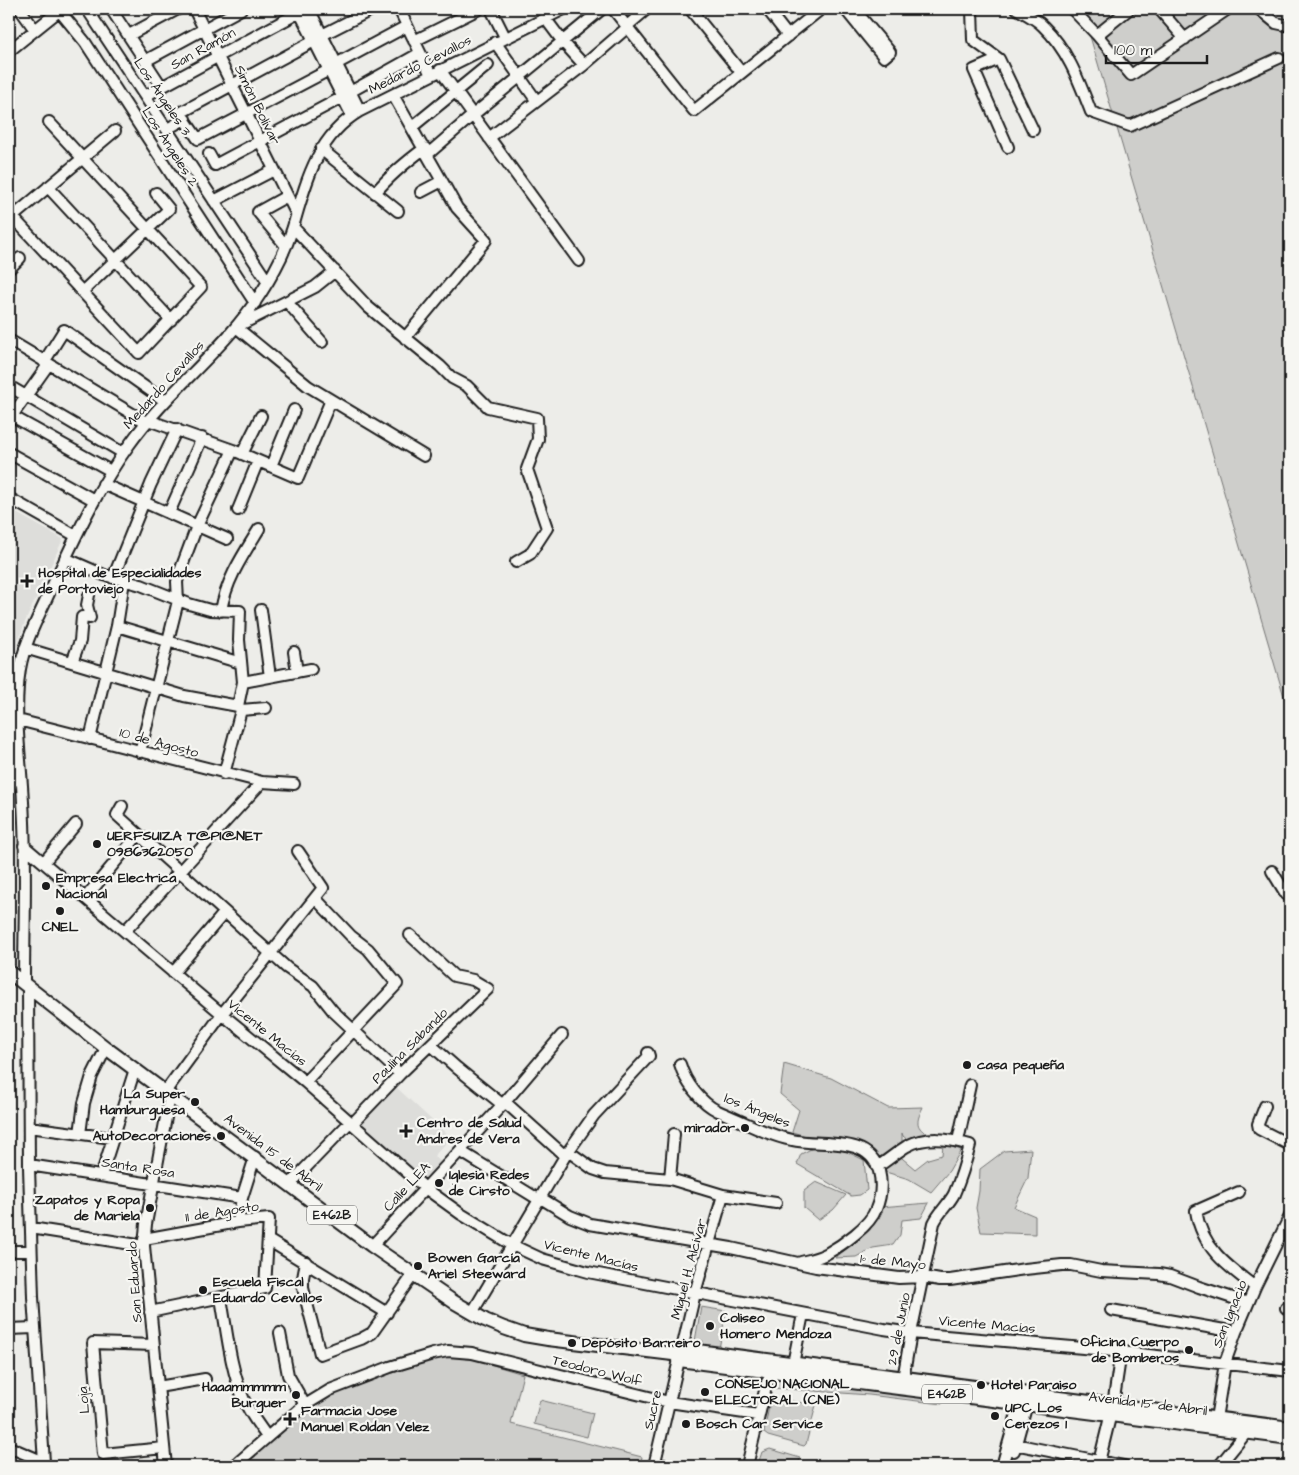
<svg xmlns="http://www.w3.org/2000/svg" width="1299" height="1475" viewBox="0 0 1299 1475" font-family="'Architects Daughter',sans-serif">
<style>
.built{fill:#ddddda}
.green{fill:#cececb;stroke:#757574}
.lines{fill:none;stroke-linecap:round;stroke-linejoin:round}
.minor-casing{stroke:#1c1c1c;stroke-width:14}
.major-casing{stroke:#1c1c1c;stroke-width:16}
.minor{stroke:#f6f6f2;stroke-width:10}
.major{stroke:#f6f6f2;stroke-width:12}
.poi-dot{fill:#1c1c1c;stroke:#f6f6f2;stroke-width:2}
.labels{text-anchor:middle;dominant-baseline:central;stroke-width:4.5;stroke-linejoin:round;paint-order:stroke}
.shield{fill:#f6f6f2;stroke:#5d5d5c;stroke-width:1}
.shield-label{font-size:12px;font-weight:bold;fill:#1c1c1c}
.street-label{font-size:14px;fill:#1c1c1c;stroke:#f6f6f2}
.poi-label{font-size:14px;font-weight:bold;fill:#1c1c1c;stroke:#f6f6f2;text-anchor:start}
</style>
<rect width="100%" height="100%" fill="#edede9"/>
<filter id="ink" filterUnits="userSpaceOnUse"><feTurbulence type="fractalNoise" baseFrequency=".02" numOctaves="2"/><feDisplacementMap in="SourceGraphic" scale="10" xChannelSelector="R" yChannelSelector="G"/><feConvolveMatrix kernelMatrix="1 2 1 2 8 2 1 2 1" color-interpolation-filters="sRGB"/></filter>
<g filter="url(#ink)">
<path class="built" d="M9 509 63 539 25 622 15 650 9 688Z
M396 1087 451 1138 434 1156 442 1163 424 1182 360 1125Z"/>
<path class="green" d="M1082 9H1290V717Z
M784 1064 831 1078 888 1108 923 1107C914 1126 917 1126 932 1139L916 1147 903 1136 902 1133V1145L884 1158 792 1132 799 1110 780 1094Z
M943 1144 961 1150 949 1171 931 1192 909 1179 879 1170 896 1153 915 1169 928 1159 942 1155Z
M813 1148H839L864 1160 867 1190 860 1195 851 1196 797 1164 801 1154Z
M1031 1149 1028 1178 1014 1207 1035 1216V1234L981 1232 976 1208 979 1191 980 1169 1004 1151Z
M816 1182 846 1195 833 1210 818 1220 804 1208V1191Z
M929 1203 921 1218 902 1220 900 1235 893 1245 873 1248 856 1257 835 1258 870 1230 880 1207Z
M701 1307 726 1311 719 1349 702 1347 703 1341H695Z
M450 1356 466 1357 523 1374 511 1424 642 1457 640 1466H241L300 1414 333 1394 430 1360Z
M776 1380H778L943 1400 942 1404 869 1395 773 1388Z
M773 1398 816 1405 806 1444 804 1446 768 1436 764 1433 770 1401Z
M540 1400 593 1413 587 1437 534 1424Z
M770 1449 800 1458 798 1466H765L758 1464 762 1452Z"/>
<g class="lines">
<g class="minor-casing">
<path id="minor" d="M20 9 35 30
M58 9 85 42 255 303
M87 9 268 282
M111 9 162 87
M194 9 296 213
M298 9 352 116
M309 9 360 111
M399 9 431 75
M491 9 505 37
M613 9 694 111 821 9
M690 9 741 72
M767 9 788 36
M845 9 884 57 890 52 854 9
M972 9 973 40 999 59 1033 130
M1017 9C1026 14 1036 19 1043 26 1068 50 1079 81 1091 112L1130 126 1279 58
M1072 9 1097 35 1131 75 1228 9
M1159 9 1185 39
M1259 9 1276 23 1290 26
M545 18 563 42 584 65
M627 26 647 9
M129 35 178 9
M322 35 373 9
M1097 35 1129 9
M314 41 180 113 198 139 329 70
M414 41 479 9
M495 42 536 100
M9 51 60 10
M999 59 974 70 1008 147
M145 61 241 9
M336 64 407 26
M440 70 579 261
M350 92 420 53
M393 95 442 181 421 192
M145 96 300 12
M412 127 488 65
M167 129 185 119
M489 138 584 65 628 27
M321 149 398 211
M209 154 215 165 343 97
M428 154 473 115 602 9
M48 187 171 320
M375 193C390 175 406 162 425 148
M214 201 274 170
M9 213 139 353 201 287 49 122
M9 220 115 131
M293 227 368 307 440 366 452 378 467 386 488 407 537 418 538 439 527 469 547 528 530 554 516 562
M286 246 258 212 287 196
M9 269 20 258
M335 271 315 287 236 327 308 386 424 456
M82 292 169 209 156 193
M287 302 322 342
M405 338 486 240 457 208 442 181
M9 340 146 422
M44 362 64 330 165 401
M9 386 123 453
M12 416 111 471
M9 420 48 365
M148 420 233 450 298 478 331 400
M9 453 94 500
M242 454 261 416
M271 466 294 410
M103 484 227 539
M9 498 76 536
M238 510 258 461
M169 513 202 438
M65 558 104 575 141 585 189 604 210 610 240 611 239 640 243 682 238 706 241 710 224 774
M113 578 151 484 177 429
M261 610 270 677
M221 611C226 580 243 555 259 529
M117 626 241 663
M25 648 184 696 238 706
M294 652 297 672
M72 662 80 641 82 617 90 618 87 605 89 595
M243 682 311 669
M241 710 266 708
M18 720 262 782 294 784
M90 739 117 626 124 581
M140 752 178 601 177 582 179 574 197 526 233 450
M9 791 13 780 16 760
M122 806 117 815 287 968 313 986 333 1011 400 1074
M24 846 222 1014 305 1082 425 1188 461 1214 512 1245 542 1259 588 1272 884 1329 911 1333 1095 1349 1290 1371
M44 862 76 824
M1272 871 1286 894 1290 897
M86 897 138 835
M125 931 262 782
M173 973 225 912
M24 984C24 923 27 862 23 802 21 758 13 713 20 669 25 640 40 614 52 587 75 538 97 489 129 445 168 390 225 350 261 293 274 273 286 250 293 227 306 182 317 136 360 111L564 9
M28 987 29 1167 33 1297 44 1462
M431 1045 457 1068 503 1105
M680 1064C685 1082 701 1103 718 1111 742 1121 767 1135 792 1140 820 1147 868 1134 879 1171 882 1183 881 1197 876 1209 870 1226 842 1245 826 1254 818 1258 810 1260 801 1262
M305 1082 397 984 368 949 351 936 315 898
M165 1092 222 1014 323 888 298 851
M505 1102 565 1156
M1265 1106 1258 1124 1259 1129 1290 1145
M352 1124 400 1074 488 989 473 980 454 976 410 935
M29 1127 112 1138
M80 1134 84 1103 92 1076 106 1048
M958 1141 970 1085
M460 1151 538 1199
M568 1151 593 1169 605 1173 670 1179 723 1195 776 1203
M29 1165 242 1198
M877 1167C888 1160 897 1152 907 1146 927 1135 950 1139 970 1145 966 1161 961 1178 954 1194 949 1204 939 1212 934 1223L911 1333 903 1379
M101 1176 135 1069
M670 1179 674 1134
M290 1184 350 1122
M1239 1192 1196 1211C1202 1248 1227 1266 1255 1287
M539 1197 570 1216 590 1224 731 1248 816 1267 899 1278 923 1277 940 1280H950L1025 1269 1062 1265H1071L1101 1271 1159 1274 1170 1276 1199 1287 1248 1303
M238 1222 242 1198 255 1157
M31 1228 144 1246
M144 1239 238 1222 269 1219 265 1288 150 1312
M268 1240 387 1313
M372 1246 505 1102 562 1035
M9 1251H31
M306 1262 303 1278V1288L320 1354 361 1339 372 1333 413 1275
M221 1298C227 1332 230 1368 244 1400 249 1413 259 1425 267 1437
M1286 1308 1290 1309
M1111 1310 1236 1332
M472 1313 565 1156 594 1115 649 1056 648 1053
M9 1329 34 1328
M280 1333 288 1375 305 1405
M154 1345 93 1343 103 1454 164 1448
M682 1349 695 1293 723 1195
M158 1387 205 1379
M1215 1425 1225 1363 1236 1332 1255 1287 1290 1216
M1009 1443 1124 1466
M9 1447 44 1462 46 1466
M1014 1451 1027 1404
M655 1463 670 1466
M166 1466 144 1246 146 1224 170 1096
M234 1466 302 1407 330 1390 390 1367 433 1354 448 1351 472 1353 669 1402 758 1415
M654 1466 679 1360
M747 1466 767 1382 775 1371 793 1364 803 1314
M1002 1466 1020 1403
M1098 1466 1113 1405 1121 1352
M1219 1466 1250 1428"/>
</g>
<g class="major-casing">
<path id="major" d="M9 972 106 1048 372 1246 454 1302 485 1320 504 1328 524 1335 548 1339 681 1355
M1290 1428 682 1349 679 1360 1290 1438"/>
</g>
<use href="#minor" class="minor"/>
<use href="#major" class="major"/>
</g>
</g>
<g class="poi-dot">
<path d="M24.5 573.5h5v5h5v5h-5v5h-5v-5h-5v-5h5z"/>
<circle cx="97" cy="844" r="5"/>
<circle cx="46" cy="886" r="5"/>
<circle cx="60" cy="911" r="5"/>
<circle cx="967" cy="1065" r="5"/>
<circle cx="195" cy="1102" r="5"/>
<circle cx="745" cy="1128" r="5"/>
<path d="M403.5 1123.5h5v5h5v5h-5v5h-5v-5h-5v-5h5z"/>
<circle cx="221" cy="1136" r="5"/>
<circle cx="439" cy="1183" r="5"/>
<circle cx="150" cy="1208" r="5"/>
<circle cx="418" cy="1266" r="5"/>
<circle cx="203" cy="1290" r="5"/>
<circle cx="710" cy="1326" r="5"/>
<circle cx="572" cy="1343" r="5"/>
<circle cx="1189" cy="1350" r="5"/>
<circle cx="981" cy="1385" r="5"/>
<circle cx="705" cy="1392" r="5"/>
<circle cx="296" cy="1395" r="5"/>
<circle cx="995" cy="1416" r="5"/>
<path d="M287.5 1411.5h5v5h5v5h-5v5h-5v-5h-5v-5h5z"/>
<circle cx="686" cy="1424" r="5"/>
</g>
<g class="labels">
<g class="shield">
<rect x="307" y="1205.5" width="50" height="19" rx="4"/>
<rect x="922" y="1384.5" width="50" height="19" rx="4"/>
</g>
<g class="shield-label">
<text x="332" y="1215">E462B</text>
<text x="947" y="1394">E462B</text>
</g>
<g class="street-label">
<text transform="translate(203 49) rotate(-29)">San Ramón</text>
<text transform="translate(420 65) rotate(-27)">Medardo Cevallos</text>
<text transform="translate(162 97) rotate(56)">Los Ángeles 3</text>
<text transform="translate(257 105) rotate(64)">Simón Bolívar</text>
<text transform="translate(170 147) rotate(57)">Los Ángeles 2</text>
<text transform="translate(164 385) rotate(-48)">Medardo Cevallos</text>
<text transform="translate(159 743) rotate(15)">10 de Agosto</text>
<text transform="translate(267 1033) rotate(39)">Vicente Macías</text>
<text transform="translate(410 1046) rotate(-45)">Paulina Sabando</text>
<text transform="translate(757 1111) rotate(22)">los Ángeles</text>
<text transform="translate(273 1153) rotate(37)">Avenida 15 de Abril</text>
<text transform="translate(138 1168) rotate(9)">Santa Rosa</text>
<text transform="translate(407 1187) rotate(-47)">Calle LEA</text>
<text transform="translate(222 1212) rotate(-9)">11 de Agosto</text>
<text transform="translate(591 1256) rotate(14)">Vicente Macías</text>
<text transform="translate(893 1262) rotate(6)">1º de Mayo</text>
<text transform="translate(689 1269) rotate(-75)">Miguel H. Alcívar</text>
<text transform="translate(135 1282) rotate(-94)">San Eduardo</text>
<text transform="translate(1230 1314) rotate(-68)">San Ignacio</text>
<text transform="translate(987 1325) rotate(5)">Vicente Macías</text>
<text transform="translate(899 1329) rotate(-79)">29 de Junio</text>
<text transform="translate(597 1371) rotate(14)">Teodoro Wolf</text>
<text transform="translate(84 1400) rotate(-95)">Loja</text>
<text transform="translate(1148 1404) rotate(7)">Avenida 15 de Abril</text>
<text transform="translate(653 1410) rotate(-77)">Sucre</text>
</g>
<g class="poi-label">
<text x="38" y="573">Hospital de Especialidades<tspan x="38" dy="16">de Portoviejo</tspan></text>
<text x="107" y="836">UERFSUIZA T@PI@NET<tspan x="107" dy="16">0986362050</tspan></text>
<text x="56" y="878">Empresa Electrica<tspan x="56" dy="16">Nacional</tspan></text>
<text x="60" y="927" text-anchor="middle">CNEL</text>
<text x="977" y="1065">casa pequeña</text>
<text x="185" y="1094" text-anchor="end">La Super<tspan x="185" dy="16">Hamburguesa</tspan></text>
<text x="417" y="1123">Centro de Salud<tspan x="417" dy="16">Andres de Vera</tspan></text>
<text x="735" y="1128" text-anchor="end">mirador</text>
<text x="211" y="1136" text-anchor="end">AutoDecoraciones</text>
<text x="449" y="1175">Iglesia Redes<tspan x="449" dy="16">de Cirsto</tspan></text>
<text x="140" y="1200" text-anchor="end">Zapatos y Ropa<tspan x="140" dy="16">de Mariela</tspan></text>
<text x="428" y="1258">Bowen García<tspan x="428" dy="16">Ariel Steeward</tspan></text>
<text x="213" y="1282">Escuela Fiscal<tspan x="213" dy="16">Eduardo Cevallos</tspan></text>
<text x="720" y="1318">Coliseo<tspan x="720" dy="16">Homero Mendoza</tspan></text>
<text x="1179" y="1342" text-anchor="end">Oficina Cuerpo<tspan x="1179" dy="16">de Bomberos</tspan></text>
<text x="582" y="1343">Depósito Barreiro</text>
<text x="715" y="1384">CONSEJO NACIONAL<tspan x="715" dy="16">ELECTORAL (CNE)</tspan></text>
<text x="991" y="1385">Hotel Paraiso</text>
<text x="286" y="1387" text-anchor="end">Haaammmmm<tspan x="286" dy="16">Burguer</tspan></text>
<text x="1005" y="1408">UPC Los<tspan x="1005" dy="16">Cerezos 1</tspan></text>
<text x="301" y="1411">Farmacia Jose<tspan x="301" dy="16">Manuel Roldan Velez</tspan></text>
<text x="696" y="1424">Bosch Car Service</text>
</g>
</g>
<rect width="1299" height="1475" fill="none" stroke="#f6f6f2" stroke-width="30"/>
<rect x="15" y="15" width="1269" height="1445" fill="none" stroke="#1c1c1c" stroke-width="2" filter="url(#ink)"/>
<path d="M1106 55v8h101v-8" fill="none" stroke="#1c1c1c" stroke-width="2.5"/>
<text x="1114" y="55" font-size="15" fill="#1c1c1c" stroke="#f6f6f2" stroke-width="4" paint-order="stroke">100 m</text>
</svg>
